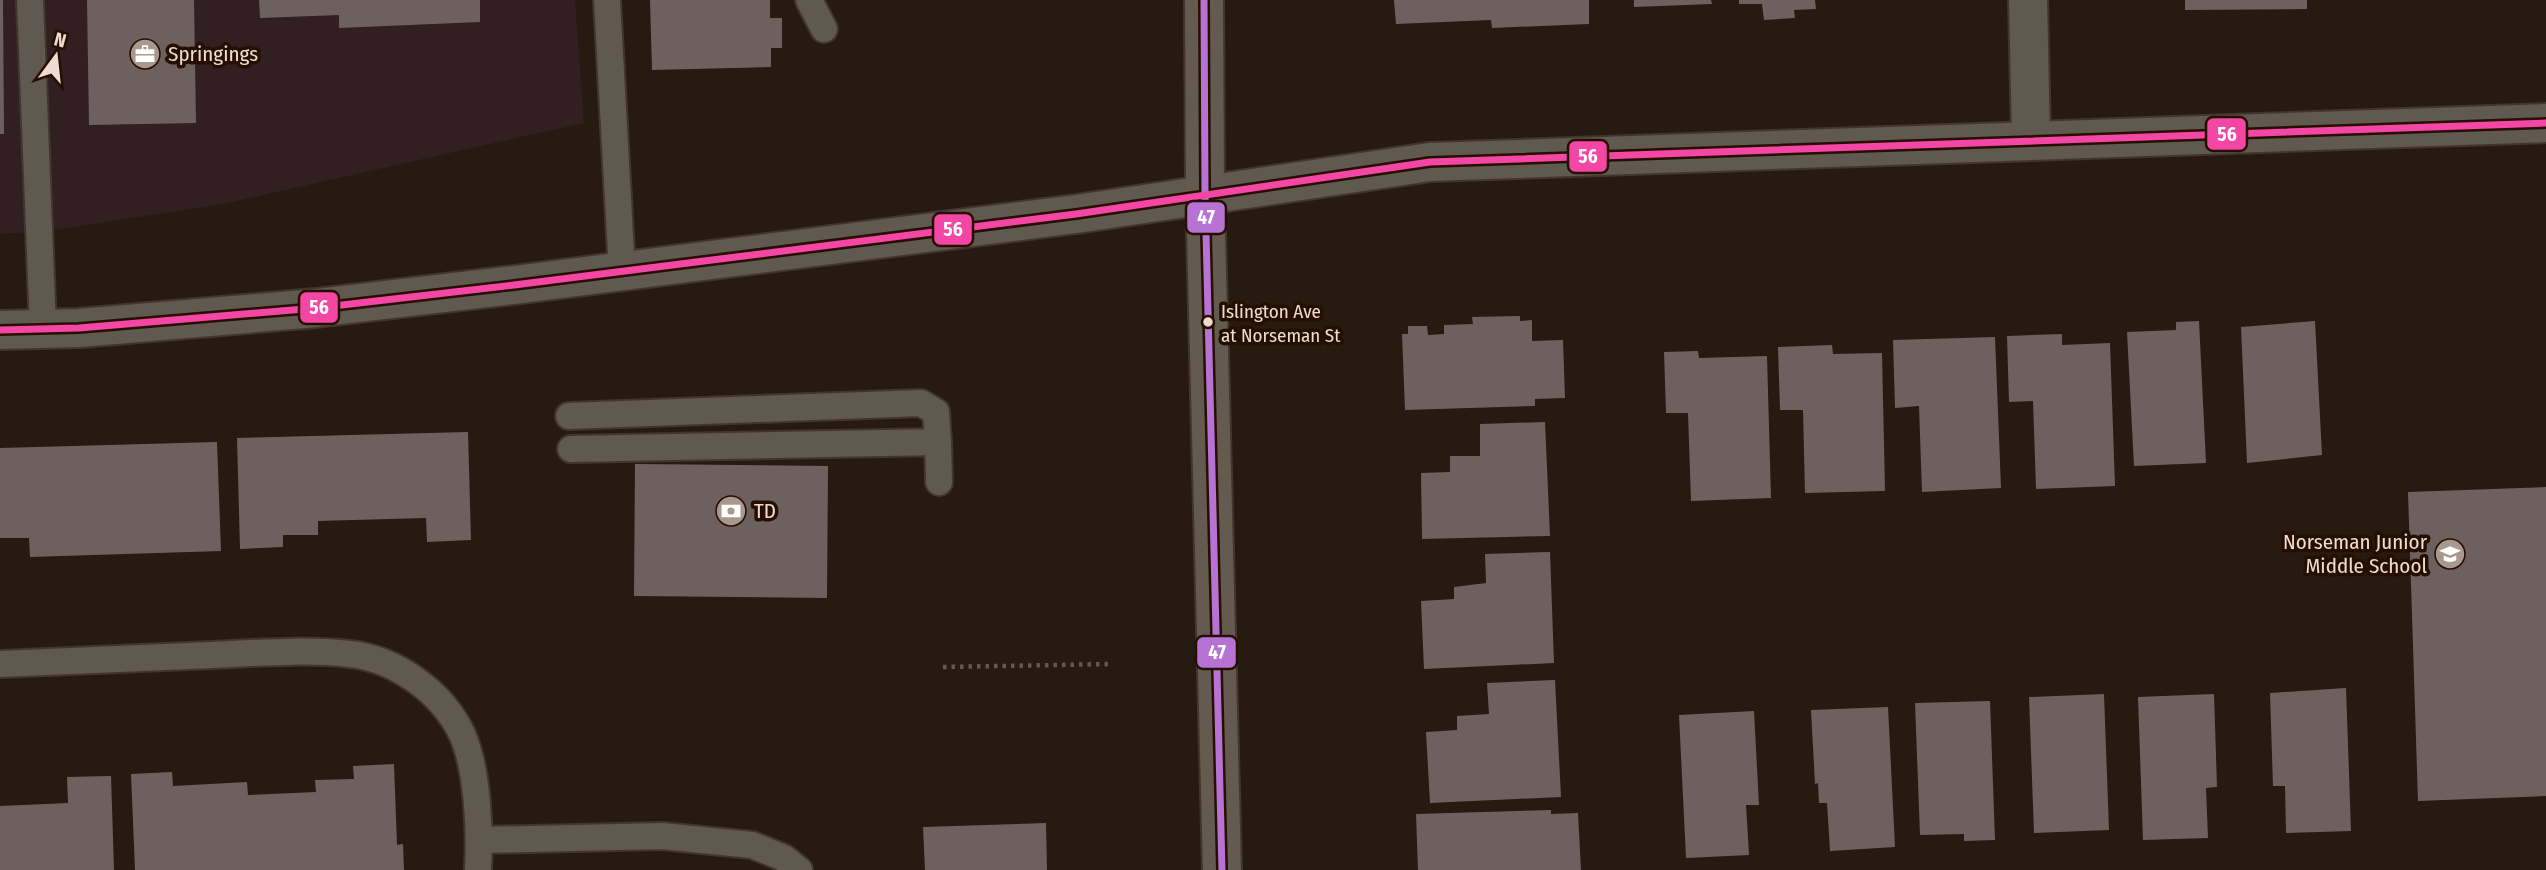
<svg xmlns="http://www.w3.org/2000/svg" width="2546" height="870" viewBox="0 0 2546 870" font-family="'Fira Sans Condensed',sans-serif">
<style>
.industrial{fill:#311f21}
.building{fill:#6d6160}
.lines{fill:none;stroke-linecap:round;stroke-linejoin:round}
.service-casing{stroke:#41362e;stroke-width:30}
.minor-casing{stroke:#41362e;stroke-width:42}
.tertiary-casing{stroke:#41362e;stroke-width:42}
.secondary-casing{stroke:#41362e;stroke-width:42}
.path{stroke:#615952;stroke-width:4.5;stroke-dasharray:3.5 5;stroke-linecap:butt}
.service{stroke:#605950;stroke-width:26}
.minor{stroke:#605950;stroke-width:38}
.tertiary{stroke:#605950;stroke-width:38}
.secondary{stroke:#635b50;stroke-width:38}
.bus-1-casing{stroke:#260f01;stroke-width:12}
.bus-2-casing{stroke:#260f01;stroke-width:12}
.bus-1{stroke:#b673d3;stroke-width:7}
.bus-2{stroke:#f346a5;stroke-width:7}
.bus-dot{fill:#eedcd2;stroke:#260f01;stroke-width:2.5}
.labels{text-anchor:middle;dominant-baseline:central;stroke-width:7;stroke-linejoin:round;paint-order:stroke}
.bus-label{font-size:19px;fill:#eedcd2;stroke:#260f01;text-anchor:start}
.poi-label{font-size:21px;fill:#eedcd2;stroke:#260f01;text-anchor:start}
.line-badge{stroke:#260f01;stroke-width:2.5}
.badge-label{font-size:19px;text-anchor:middle;font-weight:bold;fill:#fff}
</style>
<rect width="100%" height="100%" fill="#271a11"/>
<path class="industrial" d="M0 0H575L584 123 223 204 47 231 0 234Z"/>
<path class="building" d="M0 0H3L4 134H0Z
M87 0H194L196 123 89 125Z
M259 0H480V22L339 28V15L260 18Z
M650 0H770V18H782V48H771V67L652 70Z
M1394 0H1589V24L1492 28 1491 20 1396 24Z
M1634 0H1711L1712 4 1634 7Z
M1739 0H1815L1816 9 1794 10 1795 18 1764 20 1762 4H1739Z
M2185 0H2307V9L2185 10Z
M1520 316V321L1532 320V341L1563 340 1565 398 1535 399V406L1405 410 1402 334H1408V326H1427L1428 335 1444 334V325L1473 324 1472 317Z
M2199 321 2206 463 2134 466 2127 332 2176 330V322Z
M2315 321 2322 455 2247 463 2241 327Z
M2062 334V345L2110 343 2115 486 2036 489 2033 401 2009 402 2007 336Z
M1995 337 2001 488 1922 492 1919 406 1895 408 1893 340Z
M1832 345 1833 354 1882 353 1885 491 1805 493 1803 410H1780L1778 347Z
M1698 351 1699 358 1767 356 1771 498 1691 501 1688 413H1666L1664 352Z
M1545 422 1550 536 1422 539 1421 473 1450 472V456H1480V424Z
M468 432 471 540 427 542 426 518 353 520 318 521V535H283V547L240 549 237 438Z
M217 442 221 551 30 557 29 538H0V448Z
M635 464 828 466 827 598 634 596Z
M2546 487V796L2418 801 2408 492Z
M1550 552 1554 663 1424 669 1421 601 1454 599V587L1486 583 1485 554Z
M1555 680 1561 797 1430 803 1426 732 1457 730V716L1489 714 1487 683Z
M2346 688 2351 831 2286 833 2285 786H2273L2270 693Z
M2104 694 2109 830 2034 833 2029 697Z
M2214 694 2217 787 2206 788 2208 838 2143 840 2138 697Z
M1990 701 1995 840 1964 841V834L1920 835 1915 703Z
M1888 707 1895 847 1830 851 1827 803H1819L1818 783 1815 784 1811 710Z
M1754 711 1759 805H1746L1749 855 1686 858 1679 715Z
M394 764 397 845 403 844 404 870H135L131 774 172 772 173 786 247 782 248 795 316 792 315 780 354 779 353 766Z
M111 776 114 870H0V806L68 803 67 777Z
M1551 810V814L1578 813 1581 870H1418L1416 814Z
M1046 823 1047 870H925L923 827Z"/>
<g class="lines">
<g class="service-casing">
<path id="service" d="M30 0 43 329
M607 0 622 272
M809 0 824 29
M569 416 921 403 936 412 938 442
M571 449 938 442 939 482
M0 664C71 661 141 658 212 655 257 653 305 649 350 654 396 659 442 692 462 734 478 770 480 831 478 870
M480 840 662 836 752 845 784 858 799 870"/>
</g>
<g class="minor-casing">
<path id="minor" d="M2028 0 2031 139"/>
</g>
<g class="tertiary-casing">
<path id="tertiary" d="M0 330 79 328 316 308 514 285 1076 214 1430 162 2546 123"/>
</g>
<g class="secondary-casing">
<path id="secondary" d="M1204 0 1205 193 1222 870"/>
</g>
<path class="path" d="M943 667 1112 664"/>
<use href="#service" class="service"/>
<use href="#minor" class="minor"/>
<use href="#tertiary" class="tertiary"/>
<use href="#secondary" class="secondary"/>
<g class="bus-1-casing">
<path id="bus-1" d="M1204 0 1205 193 1222 870"/>
</g>
<g class="bus-2-casing">
<path id="bus-2" d="M0 330 79 328 316 308 514 285 1076 214 1430 162 2546 123"/>
</g>
<use href="#bus-1" class="bus-1"/>
<use href="#bus-2" class="bus-2"/>
</g>
<defs>
<g id="office-disc" transform="scale(1.575)"><circle r="9.5" fill="#a8988e" stroke="#260f01"/><path d="M-6-3h4V-5.5h4V-3h4V5H-6ZM-1-4.5V-3h2v-1.5ZM-6 0V1H6V0Z" fill="#fff"/></g>
<g id="bank-disc" transform="scale(1.575)"><circle r="9.5" fill="#a8988e" stroke="#260f01"/><path d="M-6-4H6V4H-6ZM0-2.3a2.3 2.3 0 1 0 0 4.6a2.3 2.3 0 1 0 0-4.6Z" fill="#fff"/></g>
<g id="school-disc" transform="scale(1.575)"><circle r="9.5" fill="#a8988e" stroke="#260f01"/><path d="M0-5L7-2L0 1L-7-2ZM-4 1L0 2.5L4 1V4Q0 6-4 4Z" fill="#fff"/></g>
</defs>
<g fill-rule="evenodd">
<use href="#office-disc" x="145" y="54"/>
<use href="#bank-disc" x="731" y="511"/>
<use href="#school-disc" x="2450" y="554"/>
</g>
<circle class="bus-dot" cx="1208" cy="322" r="6"/>
<g class="labels">
<g class="bus-label">
<text x="1221" y="311">Islington Ave<tspan x="1221" dy="24">at Norseman St</tspan></text>
</g>
<g class="poi-label">
<text x="168" y="54">Springings</text>
<text x="754" y="511">TD</text>
<text x="2427" y="542" text-anchor="end">Norseman Junior<tspan x="2427" dy="24">Middle School</tspan></text>
</g>
</g>
<g class="line-badge">
<rect x="2206" y="117" width="41" height="34" rx="7" fill="#f346a5"/>
<rect x="1568" y="140" width="40" height="33" rx="7" fill="#f346a5"/>
<rect x="1186" y="201" width="40" height="33" rx="7" fill="#b673d3"/>
<rect x="933" y="213" width="40" height="33" rx="7" fill="#f346a5"/>
<rect x="299" y="291" width="40" height="33" rx="7" fill="#f346a5"/>
<rect x="1196" y="636" width="41" height="33" rx="7" fill="#b673d3"/>
</g>
<g class="badge-label">
<text x="2227" y="141">56</text>
<text x="1588" y="163">56</text>
<text x="1206" y="224">47</text>
<text x="953" y="236">56</text>
<text x="319" y="314">56</text>
<text x="1217" y="659">47</text>
</g>
<g transform="translate(56 56) rotate(15)" stroke="#260f01" stroke-width="5" paint-order="stroke">
<path d="M0-5L12 26L0 18L-12 26Z" fill="#eedcd2"/>
<text y="-10" font-size="19" font-weight="bold" text-anchor="middle" fill="#eedcd2">N</text>
</g>
</svg>
